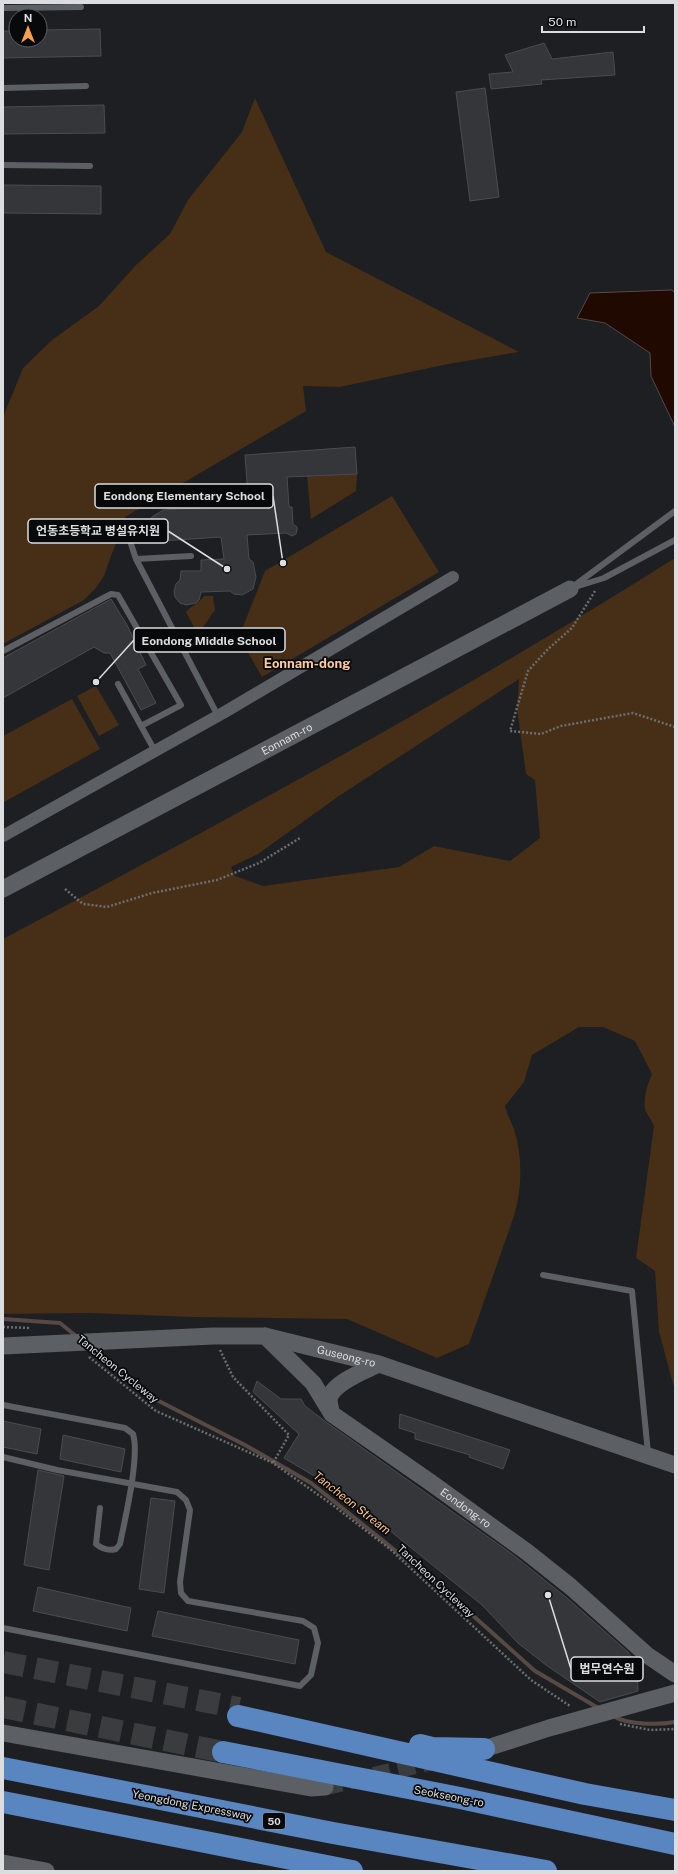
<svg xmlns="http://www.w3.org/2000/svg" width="678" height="1874" viewBox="0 0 678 1874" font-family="'Public Sans','Noto Sans KR',sans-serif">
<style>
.green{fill:#462e17;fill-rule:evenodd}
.water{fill:#1f0900;stroke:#574943}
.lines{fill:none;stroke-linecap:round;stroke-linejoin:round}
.stream{stroke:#574943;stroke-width:4}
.building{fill:#34363a;stroke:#4a4c50}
.secondary-tunnel{stroke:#3a3c3e;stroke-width:17;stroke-dasharray:17 8;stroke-linecap:butt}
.highway-tunnel{stroke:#3a3c3e;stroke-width:22;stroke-dasharray:22 11;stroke-linecap:butt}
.path{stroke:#6c6e71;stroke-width:2.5;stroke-dasharray:2 2;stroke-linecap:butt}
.lane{stroke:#5c5f63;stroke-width:6}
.street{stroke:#5c5f63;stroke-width:12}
.secondary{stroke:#5c5f63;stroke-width:17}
.highway{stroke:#5985c1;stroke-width:22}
.labels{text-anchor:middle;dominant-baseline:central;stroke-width:3.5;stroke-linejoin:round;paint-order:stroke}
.shield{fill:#08090a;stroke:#9c9d9f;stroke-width:1}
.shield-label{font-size:10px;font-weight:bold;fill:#dbdddf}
.street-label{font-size:11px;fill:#dbdddf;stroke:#08090a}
.water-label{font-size:12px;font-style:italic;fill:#fcc28f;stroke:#08090a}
.quarter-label{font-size:13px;font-weight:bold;fill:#fcca9f;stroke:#08090a}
.leader{fill:none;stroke:#dbdddf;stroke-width:1.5}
.callout-dot{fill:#dbdddf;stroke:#08090a;stroke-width:1.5}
.callout{fill:#08090a;stroke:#dbdddf;stroke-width:1.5}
.callout-label{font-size:12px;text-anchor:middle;font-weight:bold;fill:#dbdddf}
</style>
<rect width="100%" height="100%" fill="#1d1f22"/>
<path class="green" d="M255 98 326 252 519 352 448 364 340 387 303 386 306 411 125 517 104 576 95 589 84 600 3 644V417L23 368 52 340 99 306 136 265 170 234 188 200 242 132Z
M357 474 356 491 311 519 307 476Z
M392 496 439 572 262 677 239 637 265 571Z
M675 558V1391L659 1332 655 1271 636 1258 654 1126C652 1120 646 1114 645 1109 643 1097 648 1084 652 1074L635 1041 603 1027H579L532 1055 524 1082 505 1106C507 1114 511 1122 514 1129 523 1157 522 1189 514 1216L469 1344 437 1358 347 1319 193 1317 88 1313 3 1314V939C230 818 457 696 675 558ZM519 679 517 708 526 774 535 780 540 838 510 861 434 846 399 867 263 886 235 876 231 867 258 854 339 796Z
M204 596H213L215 610 201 630 194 627 186 612C191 606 198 604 204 596Z
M96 686 119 725 99 736 77 696Z
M72 699 100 749 4 802 3 736Z"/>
<path class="water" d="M672 290 675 293V427L651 376 650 353 605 323 577 318 590 293Z"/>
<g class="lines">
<path class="stream" d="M3 1319 60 1323 76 1336
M89 1347 147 1395 245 1445 311 1483 442 1588 535 1671 600 1709
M613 1716C628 1725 658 1725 675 1722"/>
</g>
<path class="building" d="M100 29 101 56 3 58V31H16V40H40V30Z
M544 43 552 59 613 52 615 75 541 80 542 84 491 89 489 74 513 72 505 55Z
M485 88 499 197 470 201 456 92Z
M104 105 105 133 3 134V107Z
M3 185 101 186V214L3 213Z
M355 447 357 474 287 477 289 507H292L293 524 297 527V530L296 534 292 536 286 533 247 535 249 559 253 562 256 577 253 589 242 595 234 594 230 591 201 592 199 600 196 603 186 605 180 603 175 597 174 591 176 584 180 580 181 571H201V560L224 559 221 537 146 542 147 523 152 517 163 510 214 507 215 497 248 495 245 455Z
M111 599 127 625 146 665 138 669 156 703 141 710 110 653H104L94 647 3 698V658Z
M257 1381 281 1399H301L305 1406 326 1422 512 1554 567 1598 628 1652 637 1666 638 1691 600 1702 546 1665 518 1643 482 1605 378 1521 333 1487 284 1458 299 1434 253 1392Z
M400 1414 510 1450 503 1469 469 1457 470 1455 415 1439V1433L399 1428Z
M3 1421 41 1429 37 1454 3 1447Z
M63 1435 125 1449 121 1472 60 1459Z
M38 1470 64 1476 49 1570 24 1565Z
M151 1498 175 1501 164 1593 139 1589Z
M38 1587 131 1608 127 1631 33 1611Z
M158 1611 299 1640 295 1664 152 1636Z"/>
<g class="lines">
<path class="secondary-tunnel" d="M325 1787 434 1761"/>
<path class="highway-tunnel" d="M3 1662 239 1708
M3 1707 223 1752"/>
<path class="path" d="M595 591 572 628 548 649 528 671 510 731 541 734 561 726 633 713 675 727
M65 889 83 904 107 907 152 893 217 880 259 863 300 838
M3 1327 29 1328
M220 1350 233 1377 289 1435 273 1463
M89 1357 156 1411 273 1463 330 1503 390 1549 531 1680 570 1706
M620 1724 650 1730 675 1729"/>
<path class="lane" d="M3 8 81 7
M3 88 86 86
M3 165 90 166
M131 544 136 559 218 716
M136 559 191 556
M575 587 604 578 675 540
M571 588 675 511
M3 651 111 594 118 595 181 705 141 726 155 751
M118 684 141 726
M543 1275 632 1291 648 1453
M3 1405 125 1428 133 1434C140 1456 125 1519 120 1544L116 1549C109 1551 102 1549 96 1544L100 1508
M3 1457 57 1470 177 1492 186 1500 190 1510 180 1582 181 1593 188 1601 303 1621 314 1628 318 1643 311 1675 300 1686 3 1628"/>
<path class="street" d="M3 836 223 713 453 577"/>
<g class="secondary">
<path id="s1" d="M3 889 570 589"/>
<path id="s2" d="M265 1336 313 1383 332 1414 430 1482 527 1552 571 1587 647 1655 675 1674"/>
<path id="s3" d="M3 1346 213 1336H265L379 1364 675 1465"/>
<path d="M331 1412C331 1409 329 1404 329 1400 331 1383 365 1371 379 1364"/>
<path d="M3 1733 311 1788 325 1787"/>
<path d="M484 1749 549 1728 675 1693"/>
<path d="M3 1863 46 1871"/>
</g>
<path class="highway" d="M238 1716 585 1794 675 1810
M420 1745 432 1748 484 1749
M223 1752 460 1798 675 1844
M3 1768 333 1833 546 1871
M3 1802 352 1871"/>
</g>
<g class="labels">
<rect class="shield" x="263" y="1813" width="22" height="16" rx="3"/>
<g class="shield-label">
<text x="274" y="1821">50</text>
</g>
<g class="street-label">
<text stroke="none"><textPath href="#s1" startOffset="321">Eonnam-ro</textPath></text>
<text stroke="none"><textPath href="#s3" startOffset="346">Guseong-ro</textPath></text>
<text transform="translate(118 1369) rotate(39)">Tancheon Cycleway</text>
<text stroke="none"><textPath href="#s2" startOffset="267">Eondong-ro</textPath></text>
<text transform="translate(436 1581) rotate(43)">Tancheon Cycleway</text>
<text transform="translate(449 1796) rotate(11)">Seokseong-ro</text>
<text transform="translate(192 1805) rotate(11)">Yeongdong Expressway</text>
</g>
<g class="water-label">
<text transform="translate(352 1503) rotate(38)">Tancheon Stream</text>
</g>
<g class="quarter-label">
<text x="307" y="663">Eonnam-dong</text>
</g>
</g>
<path class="leader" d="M283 563L273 496M227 569L168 531M96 682L134 640M548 1595L571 1669"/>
<g class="callout-dot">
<circle cx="283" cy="563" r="4"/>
<circle cx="227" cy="569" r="4"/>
<circle cx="96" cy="682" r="4"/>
<circle cx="548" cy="1595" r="4"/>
</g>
<g class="callout">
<rect x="95" y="484" width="178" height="24" rx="4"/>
<rect x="28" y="519" width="140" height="24" rx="4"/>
<rect x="134" y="628" width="151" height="24" rx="4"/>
<rect x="571" y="1657" width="72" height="24" rx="4"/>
</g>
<g class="callout-label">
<text x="184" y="500">Eondong Elementary School</text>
<text x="98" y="535">언동초등학교 병설유치원</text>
<text x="209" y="645">Eondong Middle School</text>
<text x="607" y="1673">법무연수원</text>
</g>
<rect width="678" height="1874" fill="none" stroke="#dbdddf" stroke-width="8"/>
<g transform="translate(28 28)"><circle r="19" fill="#08090a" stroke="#5c5e5f"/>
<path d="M0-3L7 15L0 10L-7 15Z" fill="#f8a04b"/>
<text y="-6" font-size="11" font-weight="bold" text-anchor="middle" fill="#dbdddf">N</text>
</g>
<path d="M542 26v6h102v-6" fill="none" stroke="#dbdddf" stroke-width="2"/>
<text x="548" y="26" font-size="12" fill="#dbdddf" stroke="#08090a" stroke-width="3" paint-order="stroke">50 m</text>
</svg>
